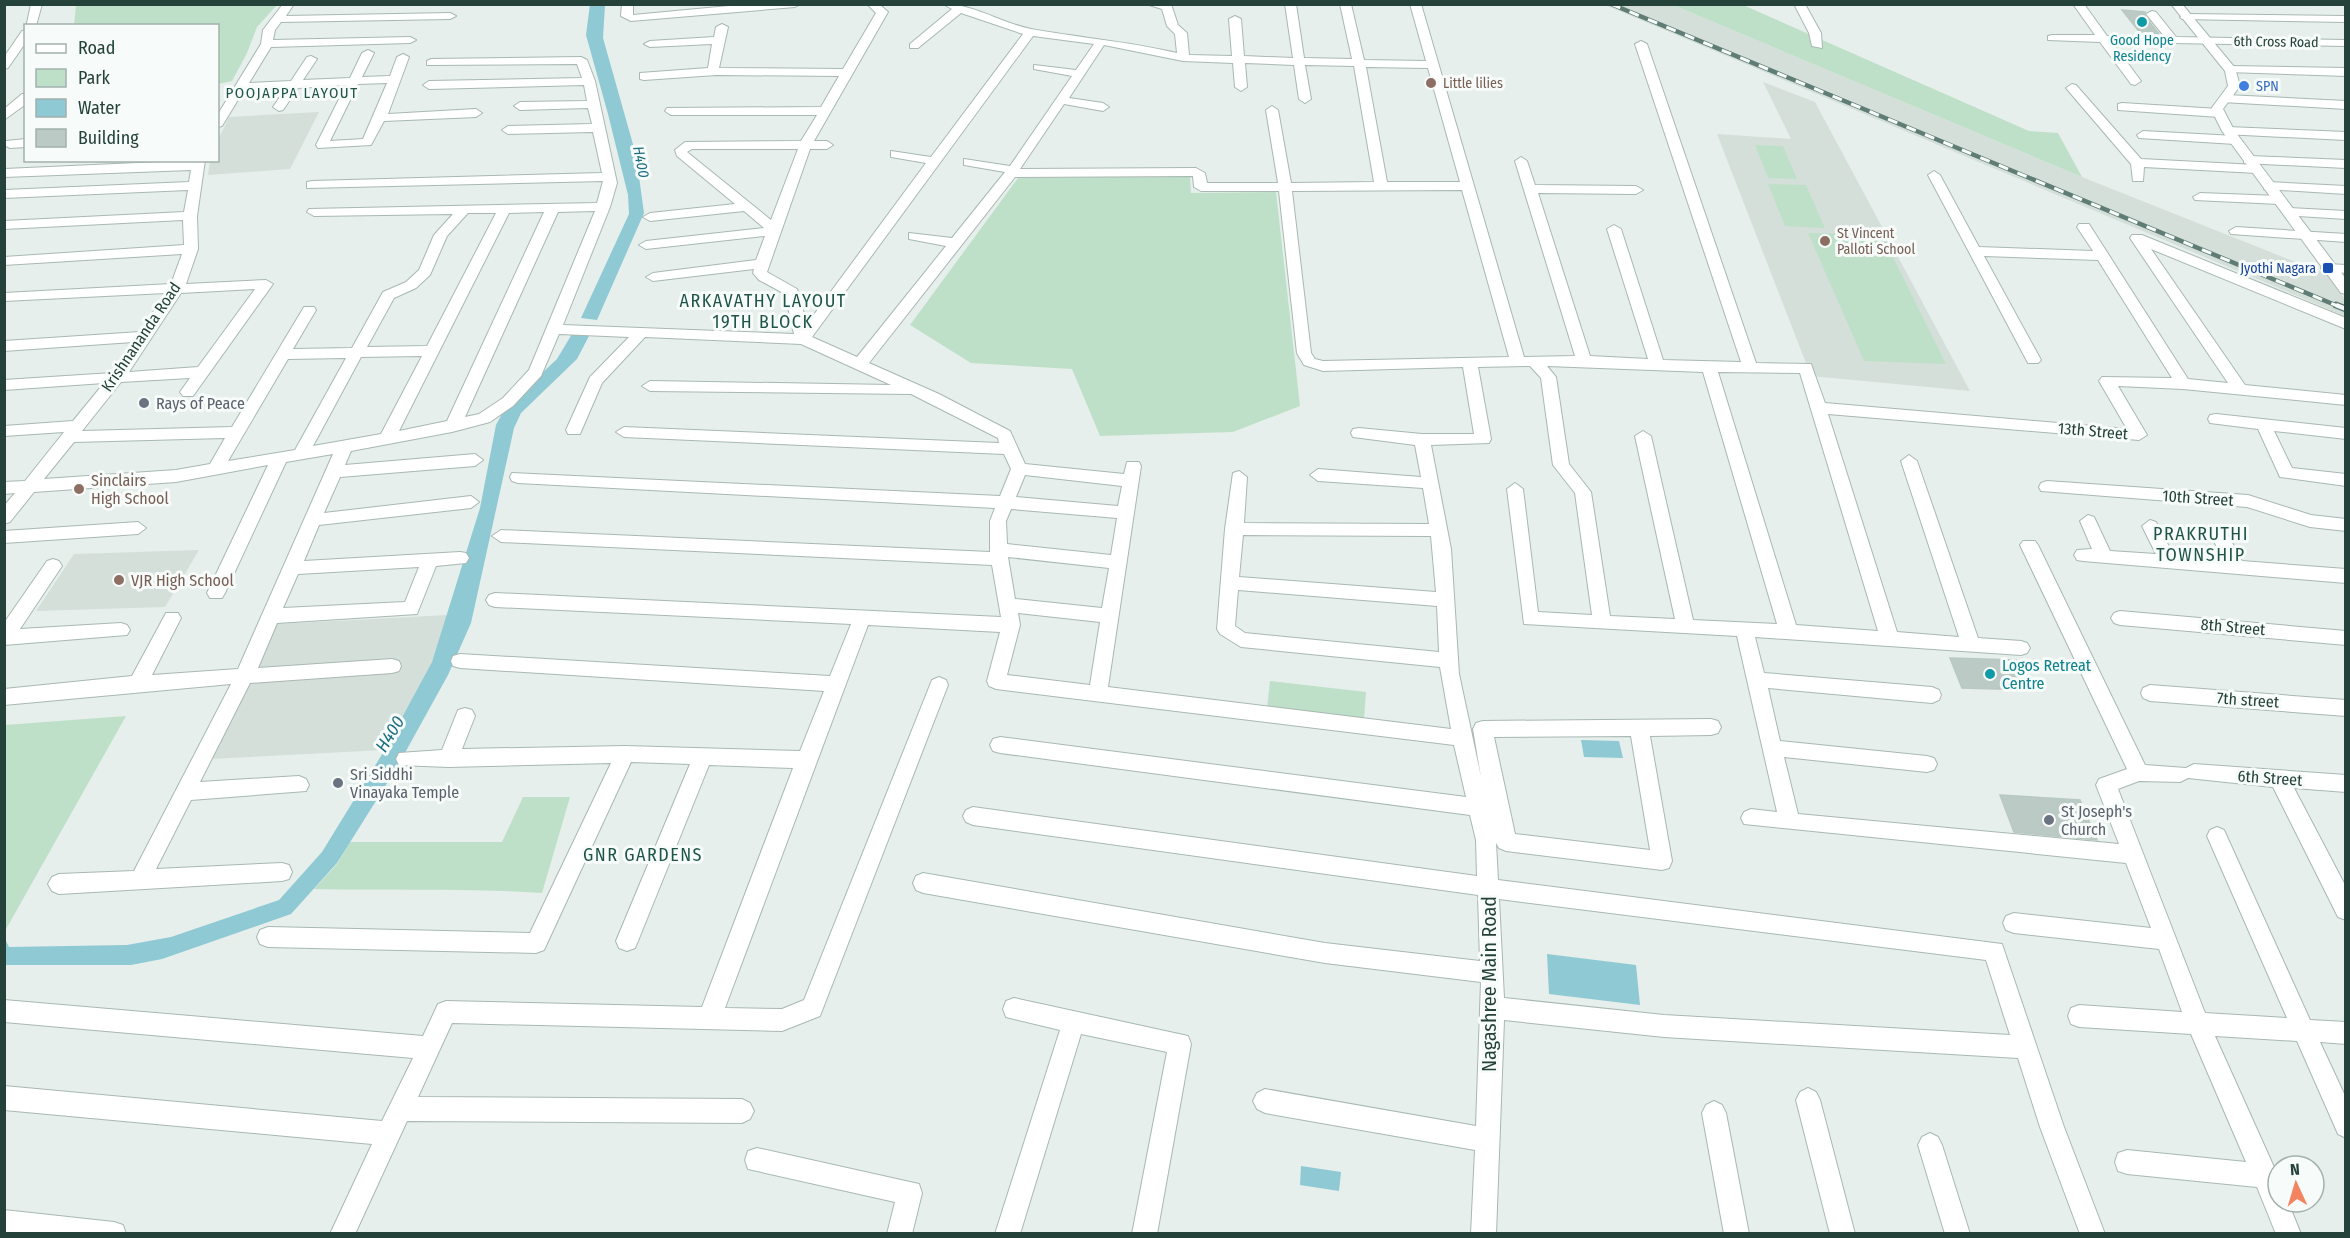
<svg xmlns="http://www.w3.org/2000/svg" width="2350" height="1238" viewBox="0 0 2350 1238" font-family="'Fira Sans Condensed',sans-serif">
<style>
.built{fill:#d4dfda}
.green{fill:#bfe0c8}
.water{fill:#8ec9d4}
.building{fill:#bbcac4;stroke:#b8c9c2;stroke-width:1.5}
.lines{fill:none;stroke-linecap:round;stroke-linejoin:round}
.minor-casing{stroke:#a8b8b2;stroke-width:2}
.tertiary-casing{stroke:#a8b8b2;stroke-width:2}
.minor{fill:#fff;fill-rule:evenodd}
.tertiary{fill:#fff;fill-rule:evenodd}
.rail-far1-casing{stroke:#5f7d75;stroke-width:4.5}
.rail-casing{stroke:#5f7d75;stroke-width:7}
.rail-far1{stroke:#f7fbf9;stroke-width:3;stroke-dasharray:10;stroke-linecap:butt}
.rail{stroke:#f7fbf9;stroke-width:4.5;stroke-dasharray:13;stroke-linecap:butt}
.culture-dot{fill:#0f9aa8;stroke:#f7fbf9;stroke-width:2}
.education-dot{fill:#8d6e63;stroke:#f7fbf9;stroke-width:2}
.shop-dot{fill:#3f7fe0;stroke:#f7fbf9;stroke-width:2}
.transit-dot{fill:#1a4fb4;stroke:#f7fbf9;stroke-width:2}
.worship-dot{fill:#6b7280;stroke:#f7fbf9;stroke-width:2}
.labels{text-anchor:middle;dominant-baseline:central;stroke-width:6;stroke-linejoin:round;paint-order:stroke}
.far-culture-label{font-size:14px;fill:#0d838f;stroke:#f7fbf9}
.far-street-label{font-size:14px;fill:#24423a;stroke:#f7fbf9}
.far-education-label{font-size:14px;fill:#785e54;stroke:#f7fbf9;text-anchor:start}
.far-shop-label{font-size:14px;fill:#366cbe;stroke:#f7fbf9;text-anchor:start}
.far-transit-label{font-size:14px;fill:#164399;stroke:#f7fbf9;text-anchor:end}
.far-neighbourhood-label{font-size:15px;letter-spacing:1.5px;fill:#1f5548;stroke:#f7fbf9}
.far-water-label{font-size:15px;font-style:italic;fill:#1c6f80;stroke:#f7fbf9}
.street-label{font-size:16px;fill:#24423a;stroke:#f7fbf9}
.worship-label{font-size:16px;fill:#5b616d;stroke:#f7fbf9;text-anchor:start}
.education-label{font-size:16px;fill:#785e54;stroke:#f7fbf9;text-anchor:start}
.culture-label{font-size:16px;fill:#0d838f;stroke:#f7fbf9;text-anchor:start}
.neighbourhood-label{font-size:18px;letter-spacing:1.5px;fill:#1f5548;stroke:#f7fbf9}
.water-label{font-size:18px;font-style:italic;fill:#1c6f80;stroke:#f7fbf9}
.near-street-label{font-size:20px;fill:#24423a;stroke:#f7fbf9}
</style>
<rect width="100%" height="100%" fill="#e6efeb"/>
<path class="built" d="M1605 5H1673L2082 177 2328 275 2345 299V316Z
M1763 82 1815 102 1970 391 1811 376 1717 134 1791 139Z
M319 112 290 169 208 175 210 161 218 160V140L229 117Z
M199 550 165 607 36 611 74 554Z
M448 615 432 662 384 750 211 759 276 624Z"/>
<path class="green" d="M76 5V4L277 5 257 27 247 53 232 81 218 84V26L74 25Z
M1673 5H1743L2029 131 2058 133 2082 177Z
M1755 145 1783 146 1797 179 1768 178Z
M1190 176 1191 193 1276 192 1300 406 1233 432 1100 436 1072 369 971 363 910 325 1018 178Z
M1768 184 1806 185 1825 228 1785 226Z
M1808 233 1882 235 1946 364 1864 361Z
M1270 681 1366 692 1364 719 1267 708Z
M126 716 5 931V725Z
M523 797H570L542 893C466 888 390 891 314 889L337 864 350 842H502Z"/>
<path class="water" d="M590 4 605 5 603 38 636 155 644 213 597 320 581 318 629 214 628 195 608 114 586 35Z
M572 334 589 336 577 359 521 413 514 428 471 623 448 675 396 769 337 863 291 914 162 959 131 965H5L4 937 9 947 127 945 171 937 279 900 322 852 381 756 432 662 480 508 496 425 505 408 557 359Z
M1581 740 1619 741 1623 758 1584 757Z
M1547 954 1636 965 1640 1005 1549 994Z
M1301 1166 1341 1172 1339 1191 1300 1185Z"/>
<path class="building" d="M2122 10 2145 12 2144 15 2159 34H2141Z
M1950 658 2016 660 2030 690 1962 688Z
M2000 795 2080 800 2097 840 2014 832Z"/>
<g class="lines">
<g class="minor-casing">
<path id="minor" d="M31 4H42L36 26 26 28Z
M283 4H294L286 16 450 13 456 16 450 19 281 22 275 30 273 40 410 37 416 40 410 43 271 47 249 83 291 81 307 57 311 56 317 59 303 80 350 78 362 53 368 50 374 53 362 77 390 76 397 57 403 54 409 57 388 114 476 109 482 113 476 117 384 121 371 145 318 148 316 145 346 85 298 88 283 110 279 111 273 107 286 88 244 90 222 126 218 127V114L261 44 263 30ZM387 83 363 139 330 141 358 84Z
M622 4H633V15L750 4H800L795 7 631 21 621 16Z
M867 4H879L888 12 814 141H827L833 145 827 149H810L767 272 797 289 807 324 926 163 891 157V151L931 157 1023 34 961 13 918 48H910V44L952 9 943 4C974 4 1001 23 1031 29 1080 38 1127 41 1177 53L1175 34 1167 26 1162 9 1146 4H1171L1178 25 1187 33 1189 55 1232 56 1229 19 1235 16 1241 19 1244 56 1293 58 1285 4H1296L1304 58 1352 59 1340 4H1351L1364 60 1426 61 1410 4H1421L1524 357 1575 356 1515 161 1521 157 1527 161 1535 185 1636 186 1643 190 1636 194 1538 193 1590 356 1648 359 1607 229 1614 225 1621 229 1663 360 1741 362 1635 44 1641 41 1647 44 1756 363 1811 364 1825 403 2127 429 2099 381 2102 377 2172 378 2098 260 1984 256 2041 360 2038 363H2028L1928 175 1934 171 1940 175 1979 247 2093 251 2077 227 2079 224H2089L2188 379 2228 383 2130 238 2132 235H2142L2346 318V329L2151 249 2245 385 2346 395V405L2183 389 2118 386 2147 435 2139 440 1828 414 1897 632 1959 637 1901 461 1909 455 1917 461 1978 638 2021 641 2027 643 2030 648 2027 653 2021 655 1755 637 1764 673 1932 687 1939 690 1941 695 1939 700 1932 703 1768 688 1780 741 1927 756 1934 758 1937 764 1934 770 1927 772 1784 757 1798 814 2119 844 2096 785 2099 779 2127 769 2020 545 2023 541H2035L2038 545 2145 765 2186 768 2194 764 2346 775V792L2294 788 2346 887V920L2338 917 2273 787 2188 778 2180 782 2139 781 2118 789 2205 1013 2287 1018 2207 836 2210 830 2217 827 2224 830 2310 1020 2346 1022V1044L2320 1042 2346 1098V1138L2338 1134 2297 1041 2215 1036 2278 1176V1202H2288L2301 1234H2276L2257 1187 2127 1174 2118 1171 2115 1162 2118 1153 2127 1150 2246 1162 2191 1034 2079 1027 2071 1024 2068 1016 2071 1008 2079 1005 2182 1012 2159 949 2014 933 2006 930 2003 923 2006 916 2014 913 2151 928 2126 863 1744 824 1741 818 1744 812 1751 809 1777 812 1737 636 1524 624 1507 489 1515 483 1523 489 1538 612 1592 615 1575 493 1553 465 1541 378 1530 366 1478 367 1491 439 1489 443 1431 445 1451 549 1459 674 1481 777 1473 729 1476 723 1483 721 1711 719 1718 721 1721 727 1718 733 1711 735 1650 736 1672 861 1669 868 1662 870 1506 851 1499 848 1496 843 1498 880 2002 944 2064 1127 2105 1234H2080L2040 1127 2018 1058 1664 1037 1504 1020 1496 1234H1471L1475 1150 1265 1113 1257 1109 1253 1101 1257 1093 1265 1089 1476 1126 1481 982 1325 963 923 893 916 890 913 883 916 876 923 873 1325 943 1480 961 1478 895 973 825 966 822 963 816 966 810 973 807 1477 876 1476 840 1470 815 1000 753 993 751 990 745 993 739 1000 737 1466 797 1454 745 996 689 989 686 987 681 1000 632 868 625 725 1008 782 1009 804 1000 932 680 939 677 946 680 948 685 820 1016 782 1031 452 1023 418 1097 742 1099 750 1103 754 1111 750 1119 742 1123 407 1121 355 1234H330L372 1144 4 1110V1086L382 1121 413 1058 4 1022V1000L423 1036 438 1004 446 1001 702 1007 793 768 709 765 638 941 635 948 627 951 619 948 616 941 690 764 631 762 544 950 536 953 268 947 260 944 257 937 260 930 268 927 530 933 611 763 448 767 399 765 396 759 399 753 442 750 458 710 465 708 472 710 475 716 462 749 625 746 800 751 824 691 460 668 453 666 451 661 453 656 460 654 830 676 851 624 495 607 489 605 486 600 489 595 495 593 1001 617 992 565 501 542 492 536 501 530 990 552V521L995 508 518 483 512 481 510 477 512 473 1000 496 1011 469 1004 454 624 437 616 432 624 427 999 443 998 438 911 394 650 391 642 386 650 381 891 385 801 344 645 337 602 383 580 434H568L566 430 590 377 629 337 559 334 541 376 513 406 490 422 452 432 351 451 345 465 475 454 483 460 475 466 340 477 324 513 471 496 479 502 471 508 319 525 304 561 460 552 466 553 469 558 466 563 436 566 417 614 277 623 258 668 392 659 399 661 401 666 399 671 392 673 250 683 200 782 299 776 306 779 309 785 306 791 191 800 156 869 282 863 289 865 292 872 289 879 282 881 59 894 52 891 48 884 52 877 59 874 134 871 231 684 4 705V689L132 676 166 613H178L181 618 152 675 238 669 333 454 286 462 225 593 222 598H210L207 593 268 465 176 482 34 492 10 522 4 524V506L15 493 4 494V482L25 481 64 432 4 436V426L73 421 104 383 4 390V380L112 373 133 342 4 351V341L140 332 166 293 4 301V293L171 284 182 254 4 265V257L184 245 183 220 4 229V221L184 212 188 190 4 198V190L189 182 191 170 4 177V169L205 160 197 216 198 249 186 284 266 280 273 284 193 396H183L180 392 190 378 121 382 82 431 232 427 304 307H314L316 310 293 349 352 348 383 292 406 282 419 270 434 235 453 214 314 216 307 212 309 209 597 203 603 181 307 188V182L312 181 602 173 593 132 508 134 502 130 508 126 592 124 588 108 520 110 514 106 520 102 587 101 584 85 429 89 423 85 429 81 582 78 577 64 427 65V61L431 59 581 57 587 60 595 81 617 183 610 207 563 325 794 334 785 294 759 280 753 273 754 269 653 281 646 277 653 273 756 260 765 236 646 249 639 245 646 241 764 228 744 211 650 221 643 217 650 213 735 204 677 156 675 150 685 142 801 141 817 115H671L665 111 667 108 821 107 839 76 716 75 644 80 640 79V73L708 68 712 44 650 47 644 44 650 41 714 37 716 27 722 24 728 27 719 68 843 69 876 13ZM1033 36 1094 44 1076 70 1034 65V69L1072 76 1010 166 964 159V165L1005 172 952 238 909 233V239L946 246 857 357 812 337ZM1104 45 1183 61 1233 63 1235 87 1241 91 1247 87 1245 63 1294 65 1299 99 1305 103 1311 99 1305 65 1354 66 1374 182 1291 183 1278 110 1272 106 1266 110 1278 183H1207L1205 173 1196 168 1020 169 1064 104 1103 111 1109 107 1103 103 1069 98ZM1366 67 1428 68 1460 182H1387ZM692 149H798L771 220 687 152ZM1193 176 1194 187 1201 191H1279L1297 353 1304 365 1323 371 1463 367 1474 434H1422L1359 428 1353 429 1351 433 1353 437 1415 445 1421 477 1318 469 1310 475 1318 481 1423 488 1429 524 1244 523 1247 477 1239 471 1233 473 1225 529 1217 629 1220 634 1241 647 1440 667 1451 729 1108 687 1141 466 1139 462H1127L1124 474 1025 464 1010 431 939 394 869 363 1015 177ZM1462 190 1509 357 1323 361 1315 359 1311 353 1292 191ZM595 211 529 370 503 398 479 414 465 417 558 212ZM544 212 447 421 399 431 509 213ZM468 213H496L427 346 367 347 394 298 416 288 430 275 447 236ZM255 289 198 367 129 372 181 293ZM422 356 381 434 313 446 361 357ZM346 358 295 450 228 461 288 359ZM1547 366 1703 372 1777 624 1693 620 1651 436 1643 431 1635 436 1675 619 1610 616 1591 492 1569 464 1556 377ZM1718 372 1800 373 1878 631 1796 625ZM225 438 210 464 176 470 44 479 74 442ZM1025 475 1122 486 1118 506 1016 497ZM1011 509 1117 518 1111 555 1007 544 1006 521ZM1243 535 1431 536 1436 592 1239 577ZM1008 557 1109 568 1102 608 1015 599ZM419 567 405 602 283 608 298 574ZM1238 590 1437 606 1439 652 1245 633 1235 626ZM1018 613 1100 622 1090 685 1007 675 1020 625ZM1631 736 1650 850 1515 834 1494 737ZM1499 899 1986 960 2010 1035 1664 1015 1504 998Z
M1794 4H1805L1821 33 1822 48 1812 46 1809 33Z
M2073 4H2084L2107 36H2164L2146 14 2152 11 2156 12 2176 37 2346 40V46L2112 42 2141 81 2135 85 2131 84 2100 42 2048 40V36L2052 35H2095Z
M2186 14 2346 16V22L2182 19 2180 17Z
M26 30V42L8 68 4 69V57L22 31Z
M2231 66 2346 68V76L2227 72V68Z
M2072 84 2076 85 2141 159 2257 165 2263 169 2257 173 2144 167 2143 181H2133L2131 164 2066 88Z
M22 94H26V104L4 120V109Z
M2226 95 2346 101V109L2222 102 2220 99Z
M2122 103 2219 109 2225 113 2219 117 2118 110V104Z
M2228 127 2346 132V140L2224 134V128Z
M2143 131 2235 136 2241 140 2235 144 2139 138 2137 135Z
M26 139V147L10 148 4 145 6 141Z
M2249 156 2346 160V168L2244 163V157Z
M2269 182 2346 186V194L2264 189V183Z
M2200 193 2279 196 2286 200 2279 204 2195 200 2193 197Z
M2289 208 2346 211V219L2284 215V209Z
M2236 227 2346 234V242L2231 234 2229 231Z
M2328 264 2346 265V273L2323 271 2321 268Z
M2216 414 2346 428V439L2274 431 2292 468 2346 474V486L2280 477 2258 429 2210 423 2208 419 2210 415Z
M2047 481 2248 495 2311 515 2346 519V531L2310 527 2247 507 2041 491 2039 487 2041 483Z
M2088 515 2094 517 2110 551 2156 554 2142 526 2150 520 2156 522 2174 556 2224 560 2209 532 2218 526 2224 528 2242 561 2346 569V583L2083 561 2077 560 2074 555 2077 550 2092 549 2080 521Z
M138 522 146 528 138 534 4 543V531Z
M53 559 59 561 62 566 20 629 121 623 127 625 130 630 127 635 4 645V623L47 561Z
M2120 611 2346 631V645L2120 625 2114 623 2111 618 2114 613Z
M2150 685 2346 700V716L2150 701 2143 698 2141 693 2143 688Z
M1014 998 1188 1036 1191 1044 1157 1234H1132L1167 1052 1081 1034 1020 1234H995L1060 1030 1006 1017 1003 1009 1006 1001Z
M1808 1088 1816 1092 1820 1100 1855 1234H1830L1796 1100 1800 1092Z
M1714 1101 1722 1105 1726 1113 1749 1234H1724L1702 1113 1706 1105Z
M1930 1133 1938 1137 1942 1145 1970 1234H1945L1918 1145 1922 1137Z
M757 1148 919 1184 922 1193 912 1234H887L895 1202 748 1169 745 1160 748 1151Z
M4 1210 114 1222 123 1225 126 1234H4Z"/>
</g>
<g class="tertiary-casing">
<path id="tertiary" d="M2171 4H2182L2235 68 2240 86 2223 109 2234 130 2346 279V294L2341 293 2222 131 2211 109 2228 86 2225 71Z"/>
</g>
<use href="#minor" class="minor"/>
<use href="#tertiary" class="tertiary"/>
<g class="rail-far1-casing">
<path id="rail-far1" d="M1611 4 2340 307"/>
</g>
<g class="rail-casing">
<path id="rail" d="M2336 305 2346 309"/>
</g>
<use href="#rail-far1" class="rail-far1"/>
<use href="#rail" class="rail"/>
</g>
<g class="culture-dot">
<circle cx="2142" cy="22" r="6"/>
<circle cx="1990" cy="674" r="6"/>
</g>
<g class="education-dot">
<circle cx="1431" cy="83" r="6"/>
<circle cx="1825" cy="241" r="6"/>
<circle cx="79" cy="489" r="6"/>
<circle cx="119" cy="580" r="6"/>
</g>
<circle class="shop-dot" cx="2244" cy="86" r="6"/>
<rect class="transit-dot" x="2322" y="262" width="12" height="12" rx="3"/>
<g class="worship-dot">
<circle cx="144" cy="403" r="6"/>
<circle cx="338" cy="783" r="6"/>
<circle cx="2049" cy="820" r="6"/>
</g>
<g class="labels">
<g class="far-culture-label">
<text x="2142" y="40">Good Hope<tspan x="2142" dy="16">Residency</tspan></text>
</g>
<g class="far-street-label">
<text transform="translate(2276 42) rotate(1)">6th Cross Road</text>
</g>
<g class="far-education-label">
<text x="1443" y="83">Little lilies</text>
<text x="1837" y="233">St Vincent<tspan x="1837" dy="16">Palloti School</tspan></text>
</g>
<g class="far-shop-label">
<text x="2256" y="86">SPN</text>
</g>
<g class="far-transit-label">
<text x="2316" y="268">Jyothi Nagara</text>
</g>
<g class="far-neighbourhood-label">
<text x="292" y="93">POOJAPPA LAYOUT</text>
</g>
<g class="far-water-label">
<text transform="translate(641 162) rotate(79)">H400</text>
</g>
<g class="street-label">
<text transform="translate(141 337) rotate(-56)">Krishnananda Road</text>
<text transform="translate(2093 431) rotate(5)">13th Street</text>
<text transform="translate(2198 498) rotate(4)">10th Street</text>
<text transform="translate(2233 627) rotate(5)">8th Street</text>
<text transform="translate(2248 700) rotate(4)">7th street</text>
<text transform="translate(2270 778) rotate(4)">6th Street</text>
</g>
<g class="worship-label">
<text x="156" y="403">Rays of Peace</text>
<text x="350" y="774">Sri Siddhi<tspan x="350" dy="18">Vinayaka Temple</tspan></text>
<text x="2061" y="811">St Joseph's<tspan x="2061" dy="18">Church</tspan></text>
</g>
<g class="education-label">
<text x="91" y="480">Sinclairs<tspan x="91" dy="18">High School</tspan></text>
<text x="131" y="580">VJR High School</text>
</g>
<g class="culture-label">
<text x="2002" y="665">Logos Retreat<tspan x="2002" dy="18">Centre</tspan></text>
</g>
<g class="neighbourhood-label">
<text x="763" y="301">ARKAVATHY LAYOUT<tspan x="763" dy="21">19TH BLOCK</tspan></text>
<text x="2201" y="534">PRAKRUTHI<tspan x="2201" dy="21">TOWNSHIP</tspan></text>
<text x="643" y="855">GNR GARDENS</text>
</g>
<g class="water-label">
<text transform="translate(390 734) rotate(-59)">H400</text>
</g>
<g class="near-street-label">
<text transform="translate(1489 984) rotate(-90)">Nagashree Main Road</text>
</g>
</g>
<rect width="2350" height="1238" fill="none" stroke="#24423a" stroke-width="12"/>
<rect x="24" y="24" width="195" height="138" fill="#f7fbf9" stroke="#a3b1ad" stroke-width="1.5"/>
<rect x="36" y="44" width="30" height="9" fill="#ffffff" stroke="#a3b1ad" stroke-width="1.5"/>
<text x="78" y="54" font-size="18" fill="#24423a">Road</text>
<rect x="36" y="69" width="30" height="18" fill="#bfe0c8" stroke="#a3b1ad" stroke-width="1.5"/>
<text x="78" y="84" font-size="18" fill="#24423a">Park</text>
<rect x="36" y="99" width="30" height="18" fill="#8ec9d4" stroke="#a3b1ad" stroke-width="1.5"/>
<text x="78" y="114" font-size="18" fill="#24423a">Water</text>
<rect x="36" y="129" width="30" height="18" fill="#bbcac4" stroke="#a3b1ad" stroke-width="1.5"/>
<text x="78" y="144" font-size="18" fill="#24423a">Building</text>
<g transform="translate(2296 1184) rotate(356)"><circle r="28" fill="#f7fbf9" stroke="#a3b1ad" stroke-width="1.5"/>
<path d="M0-4.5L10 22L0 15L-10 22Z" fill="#f4845f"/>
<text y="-9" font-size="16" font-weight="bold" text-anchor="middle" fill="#24423a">N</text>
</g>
</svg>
